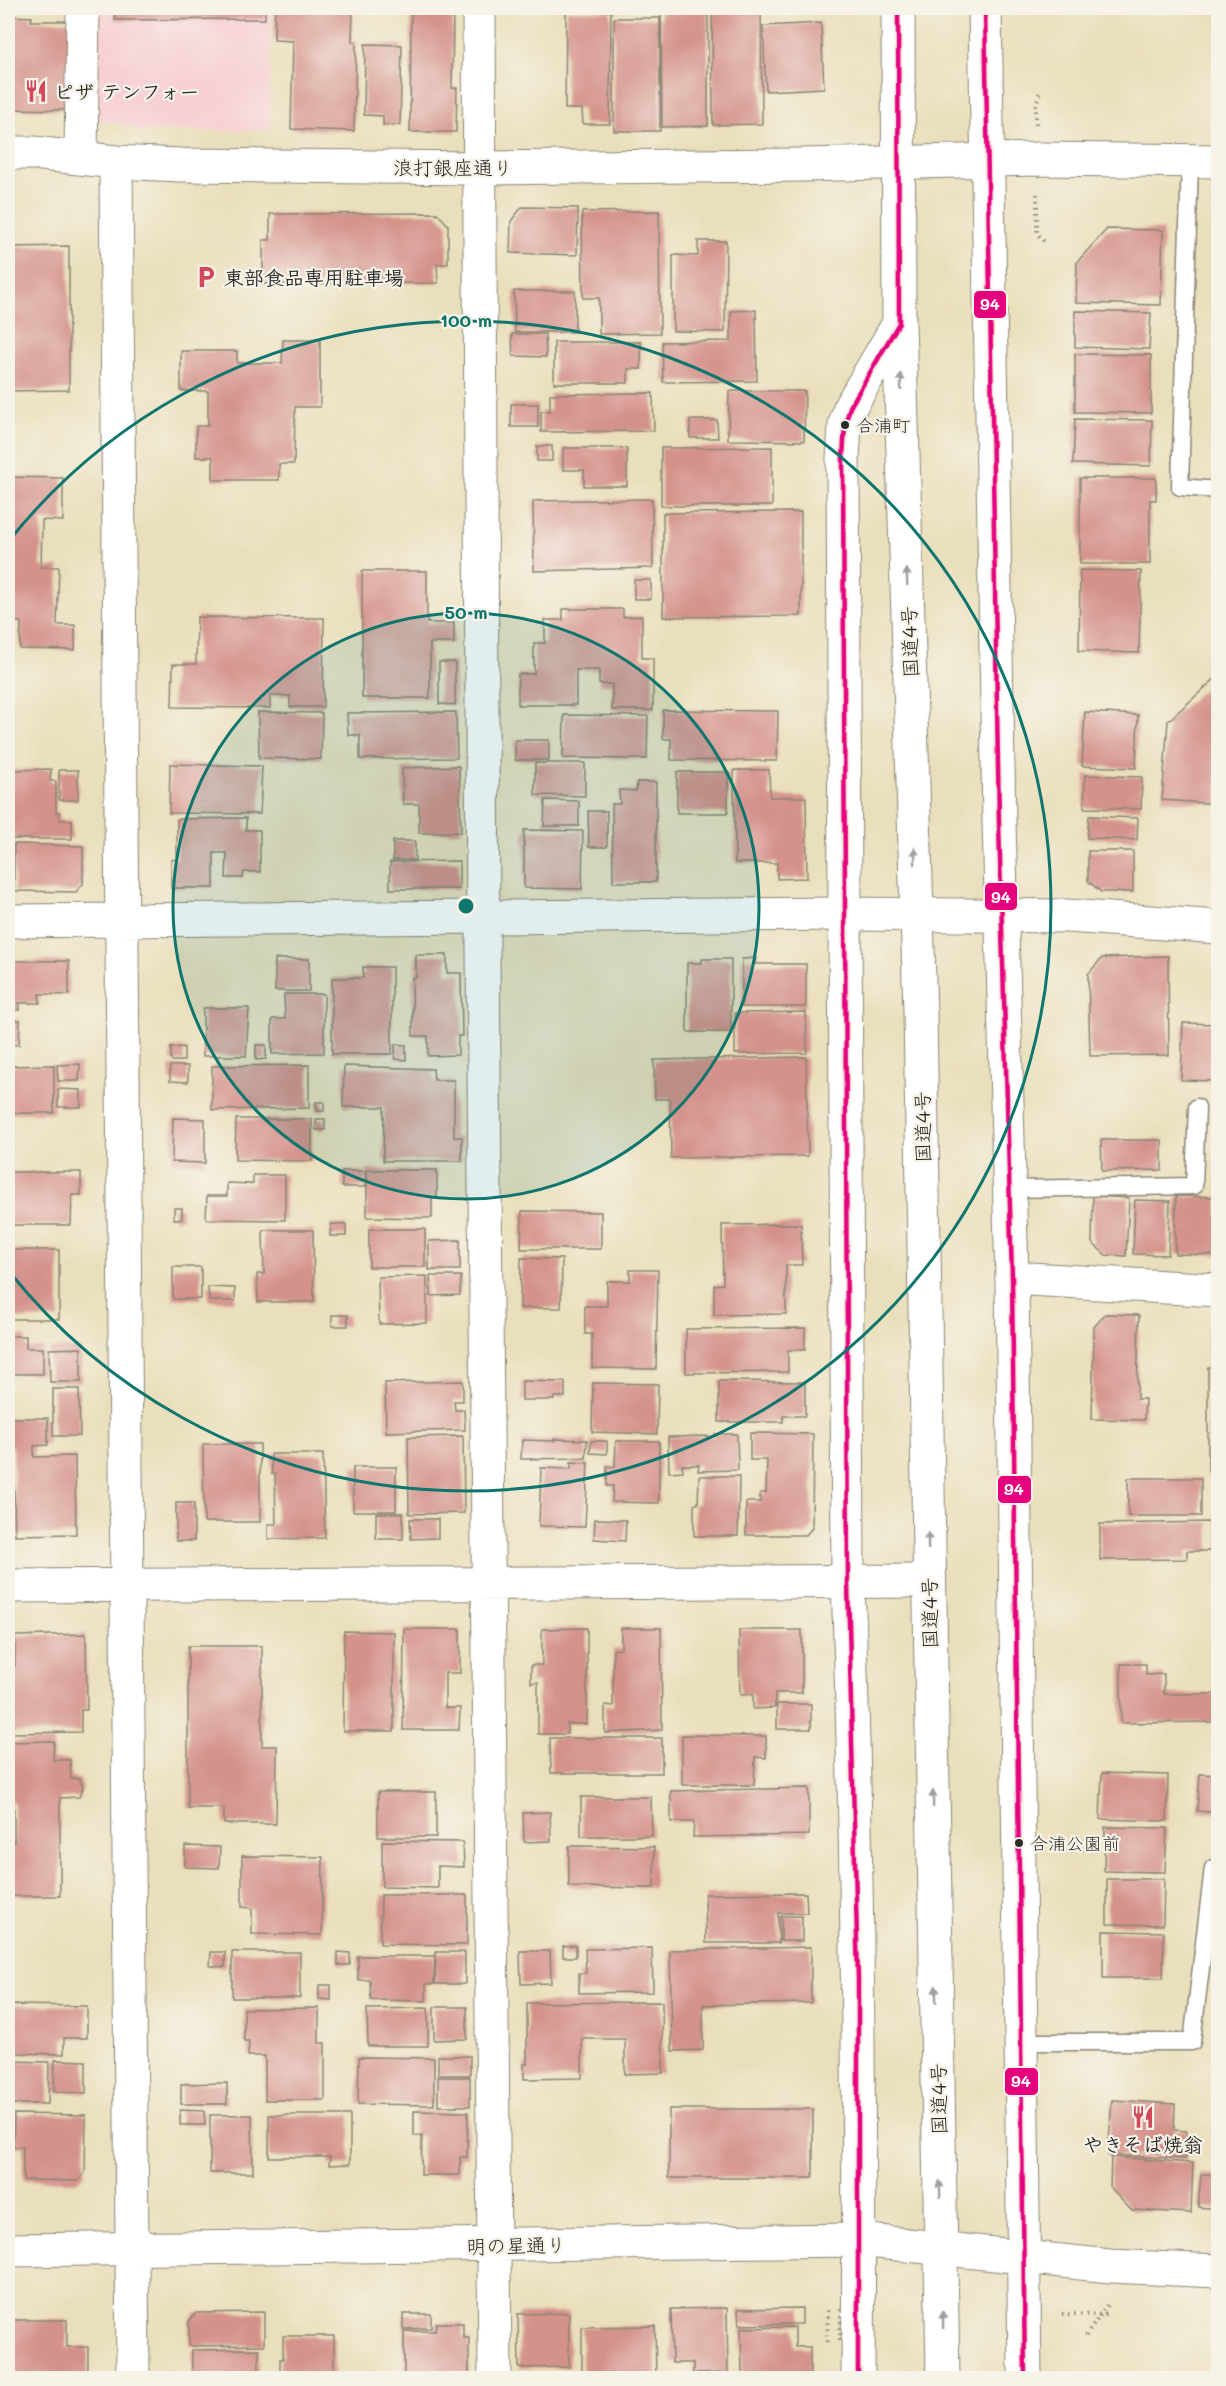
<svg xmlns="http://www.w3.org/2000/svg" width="1226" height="2386" viewBox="0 0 1226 2386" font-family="Mali,'Klee One',sans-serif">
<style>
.built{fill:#f7cfd4}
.building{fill:#d4928b}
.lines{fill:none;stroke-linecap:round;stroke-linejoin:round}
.lane-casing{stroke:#8a8574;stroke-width:19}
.street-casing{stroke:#8a8574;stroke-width:35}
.secondary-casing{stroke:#8a8574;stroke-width:35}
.highway-casing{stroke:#8a8574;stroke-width:35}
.path{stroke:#8a8574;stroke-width:4;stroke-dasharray:1.5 4.5;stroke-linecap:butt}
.lane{stroke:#fff;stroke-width:16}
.street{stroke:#fff;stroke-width:33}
.secondary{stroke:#fff;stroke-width:33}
.highway{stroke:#fff;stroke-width:33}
.path-bridge{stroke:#8a8574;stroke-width:4;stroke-dasharray:1.5 4.5;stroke-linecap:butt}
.bus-1-casing{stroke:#f7f3e8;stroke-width:9}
.bus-1{stroke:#e5007d;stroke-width:4.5}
.oneway{fill:#a0a0a0}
.ring{fill:none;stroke:#0f766e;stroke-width:3}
.bus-dot{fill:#2b2b2b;stroke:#f7f3e8;stroke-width:2}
.labels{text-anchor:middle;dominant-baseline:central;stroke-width:4.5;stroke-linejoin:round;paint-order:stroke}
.bus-label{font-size:18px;fill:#2b2b2b;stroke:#f7f3e8;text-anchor:start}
.poi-label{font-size:20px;font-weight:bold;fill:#2b2b2b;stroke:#f7f3e8;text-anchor:start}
.street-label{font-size:20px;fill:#2b2b2b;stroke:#f7f3e8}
.centre{fill:#0f766e;stroke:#f7f3e8;stroke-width:3}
.ring-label{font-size:18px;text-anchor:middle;font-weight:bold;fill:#0f766e;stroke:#f7f3e8;stroke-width:4.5;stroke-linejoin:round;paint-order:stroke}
.line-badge{stroke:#f7f3e8;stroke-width:2}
.badge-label{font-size:16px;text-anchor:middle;font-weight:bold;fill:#fff}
</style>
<rect width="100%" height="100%" fill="#f7f3e8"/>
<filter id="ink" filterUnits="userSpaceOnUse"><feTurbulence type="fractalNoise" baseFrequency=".0167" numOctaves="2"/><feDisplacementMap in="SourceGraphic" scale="12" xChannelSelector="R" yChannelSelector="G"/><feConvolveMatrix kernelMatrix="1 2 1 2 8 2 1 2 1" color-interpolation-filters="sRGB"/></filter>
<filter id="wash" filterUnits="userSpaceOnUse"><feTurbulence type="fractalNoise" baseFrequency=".008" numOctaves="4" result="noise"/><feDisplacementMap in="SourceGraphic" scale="24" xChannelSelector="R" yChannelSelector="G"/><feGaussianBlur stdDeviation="1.35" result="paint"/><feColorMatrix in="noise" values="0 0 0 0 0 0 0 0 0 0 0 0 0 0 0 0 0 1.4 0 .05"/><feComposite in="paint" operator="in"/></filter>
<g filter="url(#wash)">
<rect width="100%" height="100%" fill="#eadfbc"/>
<path class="built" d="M93 8H271L270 130 140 131 111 121H92Z"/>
<g id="blocks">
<path class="building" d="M115 8H265V19L115 20Z
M275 8H353L352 42H356L354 131 291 129 293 41 274 40Z
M761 8 762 124 713 125 712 9Z
M661 9H708V126L662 127Z
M566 10 611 11 610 124H583L582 109H565Z
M411 12H453L452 88H457L456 132H410Z
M8 16 32 17 31 21H71L66 110 8 109Z
M614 18H660V131H614Z
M821 23 824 88 766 91 763 26Z
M365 44 402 45 400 125H383V116L364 115Z
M522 207 578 208 577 255 510 253 511 221Z
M659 211 660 333 599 334V298H583L582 212Z
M437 213 448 225V264H437L438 283 263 284V240H270V214Z
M1107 229 1163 230 1161 305 1076 303 1077 262Z
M698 241H726L725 332 673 331V255L698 256Z
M69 246V390L8 391V247Z
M514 291H575V332H515Z
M756 310 757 381 663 382 662 342 731 341V311Z
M1075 311 1151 313 1149 349 1075 347Z
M512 334H545L546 357 513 356Z
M283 340H320V407H295L294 464H279V480H213V457H196V426H208V391H181V351H237V363H282Z
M554 342H641V369H628V383H554Z
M1075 354 1151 355V413L1075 412Z
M729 391H805L804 441 728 440Z
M653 393 654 431 541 432V411H550V394Z
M511 404H538V427H511Z
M1075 419 1152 420 1151 466 1073 464Z
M690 420H717L718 438H690Z
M537 446H552V461H537Z
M772 447V506H661V448Z
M563 448H627V486H584V470H563Z
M8 477 63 478V521L42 520 41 567H59L57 625H75V650L20 649 21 622 8 621Z
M1080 478H1156V500H1150V564H1080Z
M652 499 653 568 534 571 533 501Z
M801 512V616L663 617V513Z
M1080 570 1141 571 1139 653 1079 651Z
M362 571H427V623H454V643H430V698H362Z
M634 580H651V599H634Z
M563 609H623V617L642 616V658H653V710H612V684H599V670H576V705H518V674H534V643H545V620H563Z
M197 617 324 618 323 707H290V696H270V708L172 707 173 664H196Z
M439 662H455V705L439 704Z
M1218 676V804L1162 800 1168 721Z
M663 710 778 711 777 761 671 760V739H663Z
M258 712 322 713 321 759 259 758Z
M456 712 457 758 360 759V735H348L347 713Z
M1085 712 1138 715 1136 768 1082 766Z
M564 715 648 716 647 759 563 758Z
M515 740H549V760H515Z
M535 763H585V796L535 795Z
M170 764 262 766 260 814 169 813Z
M459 766 461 832 419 833V804H403L402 768Z
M51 769 50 781H56V812H59L60 820H72V839H8V770Z
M59 770H78V800H59Z
M734 770H769L770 797H806L807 878 777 879V863H735Z
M677 772H728V813H677Z
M1085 775 1142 777 1141 809 1084 808Z
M637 782H656V882H613L612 804H620L619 790 636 791Z
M545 800 579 801V826H544Z
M588 811H607V847H589Z
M1089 816 1138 818 1137 840 1087 838Z
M246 818V830H260V872H244L243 878H226L227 853H214V888H171V860L177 859V819Z
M524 830 583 831 582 889 524 888Z
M8 841H12V871H8Z
M393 841H415V860H393Z
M14 844 83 846V884L76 892 14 891Z
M1088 851H1133V892H1101L1088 881Z
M459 861V889H390V862Z
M416 955H447V973H461L462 1036H458V1055L428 1056V1036H413L412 977 416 978Z
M1168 956 1169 1055 1090 1056 1088 974 1102 958Z
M756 958 755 964H806V1007H742V959Z
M275 959H309V991H275Z
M702 959H731V1032H687V963H702Z
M8 961H69V995L39 994 40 1003H19L20 1010H8Z
M363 967H392V1054H332V978H363Z
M284 994H324V1053L272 1054V1019H285Z
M203 1008H249L246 1056H203Z
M806 1012 807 1053 735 1054V1013Z
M8 1020H20L19 1045 8 1044Z
M1183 1023 1218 1024V1081L1181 1080Z
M395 1044 406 1045V1060L395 1059Z
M256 1045H266V1059L256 1060Z
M184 1047V1061H171V1048Z
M806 1057 808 1156 671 1158 670 1099H655L654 1060Z
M80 1064 79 1081H58L57 1065Z
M54 1065V1113H8V1066Z
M309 1065V1108L212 1110V1066Z
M170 1066H188V1082L170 1081Z
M344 1066 433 1069 434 1080H454V1137H462V1161H383L384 1107H343Z
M58 1089 81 1090V1107H58Z
M316 1102H324V1111H317Z
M173 1118 205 1119V1163L172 1162Z
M236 1119H312V1161L235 1160Z
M316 1119H325V1130H316Z
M1101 1140H1162V1170L1102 1171Z
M367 1170H437V1198H432V1218L367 1217Z
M342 1171H365L366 1187H342Z
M8 1172H81V1195H72L71 1225H8Z
M253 1175H285V1220L206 1219 207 1196H227V1183L253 1184Z
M1093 1196 1129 1198 1126 1256 1106 1255 1092 1243Z
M1176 1196 1218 1197V1255L1175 1254Z
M1135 1200 1170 1201 1168 1255 1133 1254Z
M174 1208H182V1219H174Z
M522 1211 601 1212V1249H521Z
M331 1224 346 1225V1236H330Z
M801 1224 802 1265H786V1314L714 1315V1285L723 1284 722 1225Z
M369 1229H425V1267H369Z
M263 1230H313L314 1302H258L257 1274H264Z
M460 1240V1270H429V1241Z
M8 1250H59V1319H8Z
M521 1258 562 1259 561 1308H520Z
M173 1267H201V1299H173Z
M630 1270H658L656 1369 592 1368V1334H585V1306H607V1281H630Z
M427 1276V1323L379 1324 378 1277Z
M430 1276H461L460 1295 431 1296Z
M208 1287 235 1288V1301H209Z
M1105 1314 1139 1315 1137 1399H1145L1144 1420 1092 1419 1094 1327Z
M332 1315H348V1326H332Z
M1213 1316H1218V1355H1212Z
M805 1328V1350H788V1372L686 1373V1329Z
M8 1336H26V1348H43V1374H8Z
M81 1348V1382H50L49 1349Z
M1208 1367H1218V1471H1208Z
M463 1381V1401H454L455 1410H464L465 1430 386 1432 385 1383Z
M522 1381 565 1382V1397H554V1400H522Z
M719 1381 805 1382V1416H783V1422H719Z
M593 1383 658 1384 657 1434 592 1432Z
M53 1389H79L80 1436H53Z
M8 1418H48V1445L34 1446V1457L75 1456 76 1534 15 1535 13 1447H8Z
M750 1433 813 1434 812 1528 806 1535H746V1502H760V1493H766L767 1460H750Z
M715 1434H737L738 1470 698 1471 699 1465H682L683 1471 669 1472 668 1437 715 1436Z
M463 1436 464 1513 409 1514 408 1437Z
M554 1439 587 1440 586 1458 521 1459 522 1440 554 1441Z
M591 1441H607V1454L590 1453Z
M616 1441H659V1503L612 1502 613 1486H607V1466L615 1467Z
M203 1444H260V1522H204Z
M271 1454H323L325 1538 268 1539V1524H276L275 1474H272Z
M571 1462 588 1463 585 1527 539 1526 541 1468 571 1469Z
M353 1467H396V1511H353Z
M699 1476H739L738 1536H694V1504H698Z
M1128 1478H1201V1516H1128Z
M176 1503H194V1541H176Z
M376 1513H403V1539H376Z
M410 1519H438V1538L411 1539Z
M595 1519 626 1520 625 1541 594 1539Z
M1209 1522 1210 1551H1187V1559L1100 1560V1524Z
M587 1628V1724H567V1734H538V1682L531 1683V1665H542V1629Z
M621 1628H661L662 1730 605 1733V1705L613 1706V1650L621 1649Z
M404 1629H460V1673H445V1708H460L459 1730H403Z
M739 1630H802V1693H775V1708L753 1709V1694L740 1695Z
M344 1631 394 1632V1731H343Z
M86 1634 87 1710H81V1732L8 1733V1661H12V1666H15V1636Z
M188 1646H262V1746H277L276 1824H224V1808H188Z
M1121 1664H1146V1675L1164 1674V1694H1218V1722L1121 1723Z
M777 1704H811V1729H777Z
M682 1735 766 1736V1758L755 1757 754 1785H682Z
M550 1738H662V1773H551Z
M54 1741 53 1760H70L71 1778 80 1779 83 1788 79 1797 60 1798V1896H8V1842H14V1801H8V1742Z
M1102 1773 1168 1775 1167 1821 1100 1819Z
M1200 1774 1218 1775V1813L1197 1811Z
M809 1788V1835L693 1837 694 1822H671V1791Z
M378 1792H436V1837H378Z
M581 1797H651L652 1836H581Z
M550 1812 551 1841 524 1842 523 1813Z
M1105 1827 1167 1828 1165 1872 1104 1871Z
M382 1841 463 1842 464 1867 438 1866V1888L382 1887Z
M185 1846 220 1847 219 1868 185 1867Z
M569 1846 654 1847V1888L569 1887Z
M242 1856 323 1857 322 1935 252 1934V1908L242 1907Z
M1107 1879H1164L1163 1925 1107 1924Z
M806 1893 807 1913H778L779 1943H706L705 1894Z
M381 1895H467V1945L380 1944Z
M781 1916H802V1941H781Z
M1103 1931 1164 1932 1163 1978H1103Z
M576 1945V1957H563V1946Z
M811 1947V2003L703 2005V2050L672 2051 670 1950Z
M652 1948 653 1992 579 1993V1973H586L585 1949Z
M520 1951H550L551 1983 521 1984Z
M211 1952H225V1967L210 1966Z
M232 1952H300V1998H232Z
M338 1952 350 1953V1965H338Z
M436 1952H465V1984H435Z
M358 1956H435L434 1984H426V2001L371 2000 370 1980H358Z
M319 1985H331V2000L319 1999Z
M662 2002 663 2073 625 2074V2039H582V2078L524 2079V2064H527V2003Z
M8 2005 87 2006V2038H64V2054L8 2053Z
M434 2007H467V2039L434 2040Z
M319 2008V2043H325V2100H265V2056H248L249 2041H244V2009Z
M428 2008V2046H368L367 2009Z
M438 2056H470V2075H438Z
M359 2057 434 2058V2105L358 2104Z
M55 2060 86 2061V2093L54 2092Z
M8 2061 49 2062 48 2104H8Z
M438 2077H470V2106H438Z
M227 2083V2104H181V2084Z
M1112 2100 1175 2104 1174 2130 1187 2131 1186 2159 1108 2155Z
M669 2109H813V2178H669Z
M180 2110 204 2111 205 2125H180Z
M414 2111 468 2112 467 2157H460V2175H421L422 2136H414Z
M14 2114 86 2115 85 2173 78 2181 23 2180V2147H13Z
M210 2115H252L253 2173H210Z
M269 2115H350V2164L329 2165 330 2157H269Z
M1111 2157 1193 2163 1191 2213 1132 2210 1110 2187Z
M1201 2174 1218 2175V2209L1198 2207Z
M727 2308 728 2373 693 2374V2363H672L671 2309Z
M802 2308V2324L739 2325 738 2309Z
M264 2312V2345L189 2346V2321L196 2313Z
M569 2313V2367L519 2368 518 2314Z
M403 2314H431V2328L403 2329Z
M8 2320H67V2347H88V2378H8Z
M436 2323H463V2338H469V2378H404V2331H435Z
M655 2326 656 2378H602V2376H582V2327Z
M795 2327V2347H810V2377H742L741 2328Z
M283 2336H334V2378H280V2359H283Z
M259 2349V2378H192V2350Z"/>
</g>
</g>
<g filter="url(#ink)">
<use href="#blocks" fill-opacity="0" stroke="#8a8574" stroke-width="1.5"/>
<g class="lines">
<g class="lane-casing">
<path id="lane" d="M1190 161 1180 487 1218 490
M1009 1189 1194 1186 1197 1107
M1022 2042H1192L1213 1868"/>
</g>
<g class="street-casing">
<path id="street" d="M81 157 83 8
M1012 1278 1218 1290"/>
</g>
<g class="secondary-casing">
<path id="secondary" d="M479 8 483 949 495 2378
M8 153H33L116 162 180 165 479 168 804 165 1037 159 1218 161
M116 162 133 2378
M8 921 845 914 1068 916 1218 927
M8 1586 928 1581
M8 2250 859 2240 1110 2266 1218 2271"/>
</g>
<g class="highway-casing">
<path id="highway" d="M898 8 899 323 920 1012 943 2378
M985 8 999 823 1012 1278 1025 2378
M858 2378C860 2113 858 1848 848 1583L843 458 845 425 850 407 899 323"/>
</g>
<path class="path" d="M1036 124V104L1040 91
M1037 194V233L1046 244
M1062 2314 1106 2315"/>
<use href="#lane" class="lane"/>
<use href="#street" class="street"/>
<use href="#secondary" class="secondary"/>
<use href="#highway" class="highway"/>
<path class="path-bridge" d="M1086 2336 1108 2304
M840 2341 841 2307
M827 2342 828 2307"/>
<g class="bus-1-casing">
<path id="bus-1" d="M985 8 999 823 1012 1278 1025 2378
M858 2378V1980L848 1583 843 458 845 425 850 407 899 323 898 8"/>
</g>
<use href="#bus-1" class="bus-1"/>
</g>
<defs><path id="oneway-solid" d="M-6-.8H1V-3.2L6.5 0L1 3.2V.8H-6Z" transform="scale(1.5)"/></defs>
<g class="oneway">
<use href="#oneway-solid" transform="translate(901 382) rotate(-92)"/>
<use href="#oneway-solid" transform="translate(907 577) rotate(-92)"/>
<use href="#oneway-solid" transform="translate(915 856) rotate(-91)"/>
<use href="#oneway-solid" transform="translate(928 1541) rotate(-91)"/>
<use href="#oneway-solid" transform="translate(933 1799) rotate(-91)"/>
<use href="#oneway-solid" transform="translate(936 1994) rotate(-91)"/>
<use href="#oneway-solid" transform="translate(940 2189) rotate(-92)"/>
<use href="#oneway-solid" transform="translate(943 2320) rotate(-91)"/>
</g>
</g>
<circle cx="466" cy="906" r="293" fill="#0f766e" fill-opacity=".12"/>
<g class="ring">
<circle cx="466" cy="906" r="293"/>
<path d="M8 542A585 585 0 1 1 8 1270"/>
</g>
<defs>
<g id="restaurant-bare" transform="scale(1.8)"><path d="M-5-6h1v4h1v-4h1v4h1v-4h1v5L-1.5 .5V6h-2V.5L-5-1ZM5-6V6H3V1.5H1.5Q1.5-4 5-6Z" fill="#d1495b" stroke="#f7f3e8" stroke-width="2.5" paint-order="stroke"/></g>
<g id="parking-bare" transform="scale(1.8)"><path d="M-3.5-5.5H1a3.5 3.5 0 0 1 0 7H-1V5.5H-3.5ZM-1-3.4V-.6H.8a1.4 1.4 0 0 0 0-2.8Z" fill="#d1495b" stroke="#f7f3e8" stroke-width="2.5" paint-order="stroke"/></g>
</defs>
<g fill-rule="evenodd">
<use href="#restaurant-bare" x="36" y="91"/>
<use href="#parking-bare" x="206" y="277"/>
<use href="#restaurant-bare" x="1143" y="2117"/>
</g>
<g class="bus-dot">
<circle cx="845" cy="425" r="5"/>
<circle cx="1019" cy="1843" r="5"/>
</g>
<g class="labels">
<g class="bus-label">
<text x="856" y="425">合浦町</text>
<text x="1030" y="1843">合浦公園前</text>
</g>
<g class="poi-label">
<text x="54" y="91">ピザ テンフォー</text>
<text x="224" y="277">東部食品専用駐車場</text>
<text x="1143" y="2144" text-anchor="middle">やきそば焼翁</text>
</g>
<g class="street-label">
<text x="453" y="167">浪打銀座通り</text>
<text transform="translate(909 642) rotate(-92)">国道4号</text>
<text transform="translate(922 1127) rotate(-91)">国道4号</text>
<text transform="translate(929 1613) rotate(-91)">国道4号</text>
<text transform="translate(938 2099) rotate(-91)">国道4号</text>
<text transform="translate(516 2245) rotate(-1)">明の星通り</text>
</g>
</g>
<circle cx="466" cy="906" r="9" class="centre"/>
<g class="ring-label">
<text x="466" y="327">100 m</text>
<text x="466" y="619">50 m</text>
</g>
<g class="line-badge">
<rect x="973" y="290" width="34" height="29" rx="6" fill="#e5007d"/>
<rect x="984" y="882" width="34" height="29" rx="6" fill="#e5007d"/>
<rect x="997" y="1475" width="35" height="29" rx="6" fill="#e5007d"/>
<rect x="1004" y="2067" width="35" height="29" rx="6" fill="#e5007d"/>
</g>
<g class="badge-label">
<text x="990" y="310">94</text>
<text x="1001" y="903">94</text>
<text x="1014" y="1495">94</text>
<text x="1021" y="2087">94</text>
</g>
<rect width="1226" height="2386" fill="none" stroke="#f7f3e8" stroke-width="30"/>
</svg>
